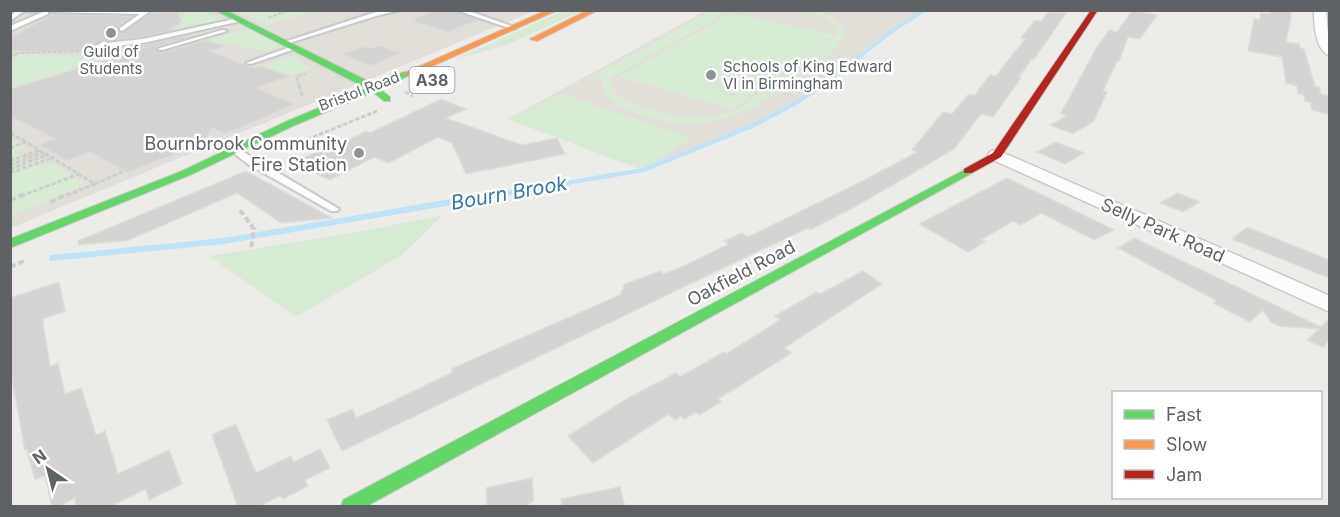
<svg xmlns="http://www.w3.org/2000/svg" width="1340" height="517" viewBox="0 0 1340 517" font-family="Inter,sans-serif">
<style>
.education{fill:#e1ded8}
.green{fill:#d7ead4}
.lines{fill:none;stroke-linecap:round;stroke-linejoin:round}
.stream-far2{stroke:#bde3f8;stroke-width:4}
.stream-far1{stroke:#bde3f8;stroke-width:4.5}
.stream{stroke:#bde3f8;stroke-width:6}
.building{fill:#d5d3d2;stroke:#dedcd8;stroke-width:1.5}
.lane-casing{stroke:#c9c9ca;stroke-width:4}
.street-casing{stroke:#c9c9ca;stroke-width:3}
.fast-casing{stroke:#cacacb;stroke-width:2}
.slow-casing{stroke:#cacacb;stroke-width:2}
.jam-casing{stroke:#cacacb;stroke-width:2}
.path-far2{stroke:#cacfcb;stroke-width:2;stroke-dasharray:4 1.5;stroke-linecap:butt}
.path-far1{stroke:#cacfcb;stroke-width:3;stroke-dasharray:4.5 2;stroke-linecap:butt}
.path{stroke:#cacfcb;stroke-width:4;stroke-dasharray:6 3;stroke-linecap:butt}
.lane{fill:#fcfcfc;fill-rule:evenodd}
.street{fill:#fcfcfc;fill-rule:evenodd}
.fast{fill:#63d668;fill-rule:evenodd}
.slow{fill:#ff974d;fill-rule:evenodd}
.jam{fill:#b3261e;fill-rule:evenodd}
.poi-dot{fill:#909294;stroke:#fff;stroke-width:2}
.labels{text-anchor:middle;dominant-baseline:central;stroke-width:5;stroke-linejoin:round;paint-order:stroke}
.far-poi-label{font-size:15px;fill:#5d6267;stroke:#fff}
.far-street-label{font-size:15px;fill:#5d6267;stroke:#fff}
.shield{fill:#fff;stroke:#8e9195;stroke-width:1.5}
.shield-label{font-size:16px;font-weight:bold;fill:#5d6267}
.poi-label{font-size:18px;fill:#5d6267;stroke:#fff;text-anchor:end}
.street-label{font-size:18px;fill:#5d6267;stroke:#fff}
.water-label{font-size:20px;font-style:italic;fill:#3876a5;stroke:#fff}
</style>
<rect width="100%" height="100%" fill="#eeece9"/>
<path class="education" d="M11 11H534L11 228Z
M705 11H924L873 43 812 92 750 127 683 157 643 170 508 119Z"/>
<path class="green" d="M156 11H204L226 21C216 28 126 44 113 41L118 37 173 30 177 27H170L174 20 188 15 177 11 150 14Z
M233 11H317L267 25Z
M562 11H581L509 44 454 60Z
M711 11H737L726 13 611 78 612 86 617 95 629 103 676 117 710 116 739 109 837 34 836 26 824 17 802 11C821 10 840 15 846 35 829 59 804 77 779 91 767 98 755 107 743 112 707 127 665 126 630 111 615 105 601 96 602 79L593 76Z
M731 13 834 35 734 109 619 77Z
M229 25 234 26 11 88V59L20 54C49 54 107 60 130 44Z
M248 29 283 48 261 51 231 44 226 46 206 40 168 52 164 50Z
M291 56 311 69 290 76 261 66Z
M560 93 691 138 643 170 508 119Z
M11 138 25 147 14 152 37 166 55 164 86 185 11 216Z
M443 215 402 255 296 317 209 256 363 231Z"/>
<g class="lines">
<path class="stream-far2" d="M821 86 895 29 924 10"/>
<path class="stream-far1" d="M490 196 643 170 752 126 794 104 823 85"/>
<path class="stream" d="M52 258 223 241 498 194"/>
</g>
<path class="building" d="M436 10H454L479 20 448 32 412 21 415 20 412 19Z
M1271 10H1292L1286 42 1299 44 1300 48 1304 49 1315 86 1320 87V94L1329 96V114L1312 110 1311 103 1305 101 1304 95 1298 94 1297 86 1286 83 1282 57 1248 51 1254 19 1260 20 1261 13 1270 14Z
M1132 11 1157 15 1140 39 1128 37 1119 61H1117L1103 91 1107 92 1093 122 1073 134 1050 125 1067 116 1061 113 1097 47 1109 30 1117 32Z
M177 12 182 22 171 29 174 30 143 37 108 41 103 39 94 47 99 50 143 45 190 35 194 36 156 47 155 50 163 52 206 40 226 46 210 51 246 65 256 68 261 66 290 76 256 88 296 104 225 134 212 128 205 142 128 173 90 152 67 161 38 145 55 139 10 116V89L136 51 10 52V37L53 14 133 16 119 26 118 30 121 33 151 13Z
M1047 13H1066L1034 59 1032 58 1019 77 1021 78 993 117 981 114 954 149 860 204 810 230 808 228 744 258 342 451 327 420 352 409 356 418 389 403 453 372 451 369 620 295 625 284 660 271 664 274 686 265 729 244 724 241 742 233 748 237 861 182 917 152 912 150 943 112 952 114 968 95H975L990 75 996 76 1025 39 1021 38 1035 20 1042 21Z
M380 45 402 53 370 66 341 54 365 46 371 48Z
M441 99 466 109 446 118 522 145 557 138 565 154 466 174 452 143 438 137 389 163 374 157 330 180 292 163 336 142 341 144 366 131 370 133Z
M1056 142 1084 153 1065 164 1037 152Z
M246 171 332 218 281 223 237 193 129 240 79 245 78 241Z
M1007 178 1053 200 1114 230 1094 240 1041 213 1021 225 1013 221 981 240 985 242 968 252 919 224Z
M1177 193 1200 202 1183 212 1160 203Z
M1247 227 1329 260V278L1232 239Z
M1134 238 1321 327 1329 319V340L1323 347 1307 340 1319 329 1279 326 1271 322 1263 310 1250 322 1213 303 1217 301 1118 248Z
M863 271 882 284 784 348 792 353 718 399 721 402 699 415 696 412 684 419 681 416 675 420 669 414 593 463 568 436 628 398 676 373 680 377 724 352 726 354 780 320 775 316 817 292 820 294Z
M59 282 65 311 43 319V323L50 366 58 363 65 394 81 388 96 435 105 431 118 474 169 450 182 484 149 500 146 489 109 507H76L75 498 57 507H52L45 475 35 480 27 449 25 450 10 368V298Z
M236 424 256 473 291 456 294 462 320 449 330 468 305 480 308 486 283 499 281 495 258 507H238L212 435Z
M532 478 534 500 525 507H487L486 488Z
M620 487 625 507H562L561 499Z"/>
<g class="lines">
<g class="lane-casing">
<path id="lane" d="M18 10H147L149 12 122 31 120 30V28L140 14 48 12V14L10 31V26L43 12 24 11 10 21V16Z
M385 10H400L376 16 286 44 281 43 373 13Z
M456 10H466L517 28 512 29Z
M239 18 241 19V21L143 43 99 48 96 46 104 41 107 43 143 39Z
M222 30 227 31 162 50 157 49Z
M293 46 296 48 295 49 251 64 246 63Z
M235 147 339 209 337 211H331L248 164 232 152V148Z"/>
</g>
<g class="street-casing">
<path id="street" d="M1314 10H1326L1330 56C1315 50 1314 24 1314 10Z
M997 150 1330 296V312L991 159 988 155 991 151Z"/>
</g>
<g class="fast-casing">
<path id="fast" d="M215 10H225L374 84 404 72 412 74 380 89 390 97V101H384L373 92 293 126 190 175 10 248V239L182 171 285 122 366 88Z
M968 168 972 169V173L367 506H341L343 500Z"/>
</g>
<g class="slow-casing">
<path id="slow" d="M547 10H558L410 76 402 74Z
M588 10H598L537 41 530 39Z"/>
</g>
<g class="jam-casing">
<path id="jam" d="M1091 10H1098L1001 157 972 173H964V169L993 153Z"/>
</g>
<path class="path-far2" d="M268 18 290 10
M10 57 18 53 91 51
M299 86 296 77 308 73"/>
<path class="path-far1" d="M299 85 303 98
M405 92 413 96
M10 133 26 142
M289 147 377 111
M10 148 26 142 95 184 65 196
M10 161 40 150
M10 165 44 152
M10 169 49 154
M10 173 54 157
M95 184 124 171
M21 196 79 174"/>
<path class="path" d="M10 200 25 194
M50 202 69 194
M240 210 254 229 251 249
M10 267 26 260"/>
<use href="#lane" class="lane"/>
<use href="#street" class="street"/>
<use href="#fast" class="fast"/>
<use href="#slow" class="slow"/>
<use href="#jam" class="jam"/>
</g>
<g class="poi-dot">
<circle cx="111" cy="33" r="6"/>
<circle cx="711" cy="75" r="6"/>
<circle cx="359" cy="153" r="6"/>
</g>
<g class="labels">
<g class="far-poi-label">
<text x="111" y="51">Guild of<tspan x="111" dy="17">Students</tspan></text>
<text x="723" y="66" text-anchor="start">Schools of King Edward<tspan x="723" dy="17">VI in Birmingham</tspan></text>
</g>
<g class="far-street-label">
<text transform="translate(359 91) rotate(-21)">Bristol Road</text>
</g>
<rect class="shield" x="409.5" y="67" width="45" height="26" rx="4.5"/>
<g class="shield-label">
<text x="432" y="80">A38</text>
</g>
<g class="poi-label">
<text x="347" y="143">Bournbrook Community<tspan x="347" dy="21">Fire Station</tspan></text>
</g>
<g class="street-label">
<text transform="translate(1163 230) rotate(24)">Selly Park Road</text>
<text transform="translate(741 273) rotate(-28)">Oakfield Road</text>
</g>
<g class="water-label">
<text transform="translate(509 193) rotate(-10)">Bourn Brook</text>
</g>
</g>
<rect width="1340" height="517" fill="none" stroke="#5d6267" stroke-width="24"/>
<rect x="1112" y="391" width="210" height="108" fill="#ffffff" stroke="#bec0c2" stroke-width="1.5"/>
<rect x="1124" y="410" width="30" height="9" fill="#63d668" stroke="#bec0c2" stroke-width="1.5"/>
<text x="1166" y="421" font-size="18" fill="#5d6267">Fast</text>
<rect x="1124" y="440" width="30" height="9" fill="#ff974d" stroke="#bec0c2" stroke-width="1.5"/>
<text x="1166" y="451" font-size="18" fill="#5d6267">Slow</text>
<rect x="1124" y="470" width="30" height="9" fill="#b3261e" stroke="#bec0c2" stroke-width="1.5"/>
<text x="1166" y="481" font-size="18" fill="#5d6267">Jam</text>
<g transform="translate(48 469) rotate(325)" stroke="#ffffff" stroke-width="4.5" paint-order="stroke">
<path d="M0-4.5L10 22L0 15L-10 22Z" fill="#5d6267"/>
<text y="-9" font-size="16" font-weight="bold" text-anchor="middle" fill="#5d6267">N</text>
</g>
</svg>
